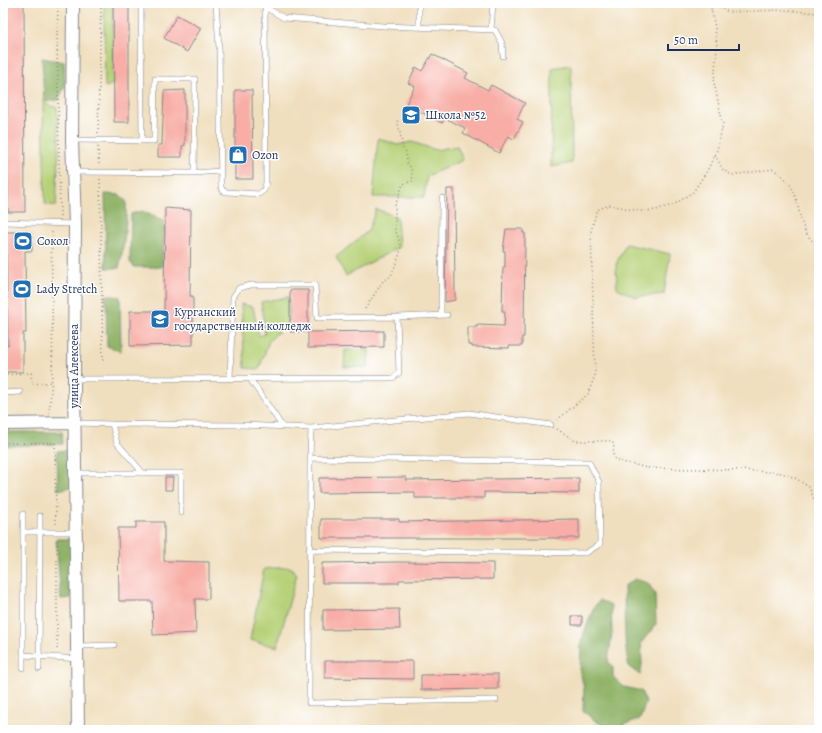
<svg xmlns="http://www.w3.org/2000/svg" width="822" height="733" viewBox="0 0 822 733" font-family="Alegreya,serif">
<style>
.green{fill:#b6d177;stroke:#68806a}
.forest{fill:#90b368;stroke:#567163}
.building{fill:#f8ada6}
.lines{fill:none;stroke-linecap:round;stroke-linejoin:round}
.service-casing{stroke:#86878e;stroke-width:6}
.tertiary-casing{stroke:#86878e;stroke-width:14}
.path{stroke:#86878e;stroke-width:1.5;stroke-dasharray:1 3;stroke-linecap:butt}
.service{stroke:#fff;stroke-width:5}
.tertiary{stroke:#fff;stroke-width:12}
.labels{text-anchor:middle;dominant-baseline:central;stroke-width:3;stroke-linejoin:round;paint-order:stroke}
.poi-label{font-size:12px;fill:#1b2f5e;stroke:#fff;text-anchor:start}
.street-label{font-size:12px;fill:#1b2f5e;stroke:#fff}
</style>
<rect width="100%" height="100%" fill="#fff"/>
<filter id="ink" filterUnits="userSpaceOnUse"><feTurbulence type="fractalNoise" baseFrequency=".025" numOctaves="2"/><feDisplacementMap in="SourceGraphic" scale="8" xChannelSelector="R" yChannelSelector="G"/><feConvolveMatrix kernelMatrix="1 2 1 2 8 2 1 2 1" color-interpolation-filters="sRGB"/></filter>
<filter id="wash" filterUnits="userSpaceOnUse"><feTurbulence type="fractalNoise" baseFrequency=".012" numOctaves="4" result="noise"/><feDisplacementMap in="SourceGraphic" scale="16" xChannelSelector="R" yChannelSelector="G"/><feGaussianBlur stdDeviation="0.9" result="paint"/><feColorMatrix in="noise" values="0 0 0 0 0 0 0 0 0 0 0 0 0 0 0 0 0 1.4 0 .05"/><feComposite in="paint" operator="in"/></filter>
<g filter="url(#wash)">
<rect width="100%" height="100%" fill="#f0dfbe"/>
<path class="green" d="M104 3H113V84L105 87Z
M571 65 572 163 551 167 552 68Z
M43 103 57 108 59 145 56 206 45 204Z
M378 138 397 145 412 142 436 150 457 146 463 160 427 176 424 197H373Z
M3 158 8 159V196L3 197Z
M376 209 397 217 399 247 346 276 336 257 368 231Z
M626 244 670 254 664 294 636 297 617 288 616 264Z
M288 297 290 320 269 341 259 369 245 368 241 304 253 307 259 336 265 334 261 302Z
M345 350H369L368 367H344Z
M290 567 297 574 277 647 250 640 264 569Z"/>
<path class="forest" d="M42 58 64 62 65 86 58 100 44 102Z
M105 194 120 195 126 201C127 224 124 245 119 268H106Z
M142 211 165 221 162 267H134L130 262 131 214Z
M106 295 120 297 121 352 107 346Z
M3 432H62L63 444 3 446Z
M73 450 71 487 58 490 57 451Z
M56 539H73L71 598 61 599Z
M635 579 648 583 655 594 656 624 641 643 642 665 640 675 629 667C623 643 625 612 624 586Z
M600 600 611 606 612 633 608 661 613 667V677L624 687 641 691 646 702 640 719C607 730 611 733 583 711L584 688 580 671 581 641 594 607Z"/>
<g id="blocks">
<path class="building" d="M6 3H24L25 212H8Z
M113 3H129V122H114Z
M177 15 201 28 187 52 164 38Z
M432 54 468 73 465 78 488 90 491 85 525 103 517 119 523 122 514 139 508 136 499 153 463 133 465 128 445 118 442 123 406 104 415 86 408 83 416 67 422 71Z
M185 90V145L182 146V157H158V145H162L164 91Z
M235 90H252L253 179H235Z
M447 189H454L455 300 445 302Z
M165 208 191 210 190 296H193V345L130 346V311H164Z
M506 229H523V233H525L524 337H522V346H509V348L472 347V345H468V327H477V325L504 326 505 311H502L503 267H505V251H503Z
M3 232H27L32 236V251H25L26 333H23V372H3V345H8L6 251H3Z
M290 290H308V332H290Z
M384 331V347L308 348V332Z
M165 477H173L172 490H165Z
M406 477V480L579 478V493L484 492V498H415V492L319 493V478Z
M321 519H399V522L579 519V538H321Z
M136 522H164V561L209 562V599H195L196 633 153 635 152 601H119L118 528H136Z
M399 562 493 563V579L399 580V583H322V563Z
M399 609 400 629 323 630V610Z
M572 616H582V625H572Z
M325 661H413V679L325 678Z
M498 674V689L421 690V675Z"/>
</g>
</g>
<g filter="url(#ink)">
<use href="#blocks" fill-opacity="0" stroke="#86878e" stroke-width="1"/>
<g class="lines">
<g class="service-casing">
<path id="service" d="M141 3 142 141
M216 3 219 48 221 187 223 191 227 192 259 194 264 190 266 183 265 7
M264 3 265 7 284 18 383 26 495 30 502 43 503 56
M419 3V27
M491 29 493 3
M72 140 154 141 155 79H195L194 173 74 172
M194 173 220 171
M3 222 75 224
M441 315 442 198
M397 317 447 315
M74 379 393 378 399 373 397 317 317 318 315 285H251L239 288 233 297 230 379
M250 379 282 426
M3 393 20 392
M75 423 112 424 117 443 143 473
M112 424 241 425 311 428 469 413 551 425
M310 458 309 703 496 700
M75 473H181V513
M23 532H75
M309 550 586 553 600 544 599 482 589 462 310 458 311 428
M79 646 114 645
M23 655 78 659
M23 668V514
M39 669 40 516"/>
</g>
<g class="tertiary-casing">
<path id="tertiary" d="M73 3 72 140 75 224 74 379 78 730
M3 424 75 423"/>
</g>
<path class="path" d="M712 3 728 12 782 10 819 13
M98 133 101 3
M98 147 99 165
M715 155 723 170 732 175 773 169C780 174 787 179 791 186 802 205 797 235 819 245
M100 179 103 363
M60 216 57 40 58 4 62 3
M365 309 383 281 391 276 400 253 401 246 395 229V206L403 184 413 181 411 168 407 163 406 152 403 148 397 119
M3 375 31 373 32 384 53 382
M49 413C56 352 50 291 52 230
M557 420 588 394 595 375 591 231 597 210 609 205 640 211 656 210 675 204 693 192 707 171 717 150 723 124 714 83 717 47 715 28 710 3
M557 429 575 441H610L614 444 613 454 615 460 647 468 742 470 782 473 795 478 809 487 816 504 819 505
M3 443H55L56 524
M57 540V650"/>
<use href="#service" class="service"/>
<use href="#tertiary" class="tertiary"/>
</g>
</g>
<defs>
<g id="school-square" transform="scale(1)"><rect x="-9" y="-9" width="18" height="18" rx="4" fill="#1f6fb2" stroke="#fff"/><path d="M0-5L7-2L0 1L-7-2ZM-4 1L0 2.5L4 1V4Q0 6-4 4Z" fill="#fff"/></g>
<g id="shop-square" transform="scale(1)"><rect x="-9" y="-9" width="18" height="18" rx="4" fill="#1f6fb2" stroke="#fff"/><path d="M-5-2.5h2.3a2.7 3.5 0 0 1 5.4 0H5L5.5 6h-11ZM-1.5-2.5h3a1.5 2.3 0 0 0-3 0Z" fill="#fff"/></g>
<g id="stadium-square" transform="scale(1)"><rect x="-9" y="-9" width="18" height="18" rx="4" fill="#1f6fb2" stroke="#fff"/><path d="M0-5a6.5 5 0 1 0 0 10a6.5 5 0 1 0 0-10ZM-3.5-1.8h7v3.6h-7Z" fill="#fff"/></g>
<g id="university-square" transform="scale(1)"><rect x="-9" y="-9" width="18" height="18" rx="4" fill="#1f6fb2" stroke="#fff"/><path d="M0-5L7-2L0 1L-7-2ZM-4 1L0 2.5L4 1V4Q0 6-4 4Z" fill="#fff"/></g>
</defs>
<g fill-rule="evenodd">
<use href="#school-square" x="411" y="115"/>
<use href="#shop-square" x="238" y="155"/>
<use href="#stadium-square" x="23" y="241"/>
<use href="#stadium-square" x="22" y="289"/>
<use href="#university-square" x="160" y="319"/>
</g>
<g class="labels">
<g class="poi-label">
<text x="425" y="115">Школа №52</text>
<text x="252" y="155">Ozon</text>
<text x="37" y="241">Сокол</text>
<text x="36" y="289">Lady Stretch</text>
<text x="174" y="312">Курганский<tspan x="174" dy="14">государственный колледж</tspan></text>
</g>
<g class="street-label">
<text transform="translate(74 366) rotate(-90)">улица Алексеева</text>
</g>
</g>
<rect width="822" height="733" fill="none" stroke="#fff" stroke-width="16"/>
<path d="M668 44v6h71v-6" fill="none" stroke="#1b2f5e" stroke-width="2"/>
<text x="674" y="44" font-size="12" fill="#1b2f5e" stroke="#ffffff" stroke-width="3" paint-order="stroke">50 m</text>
</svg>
